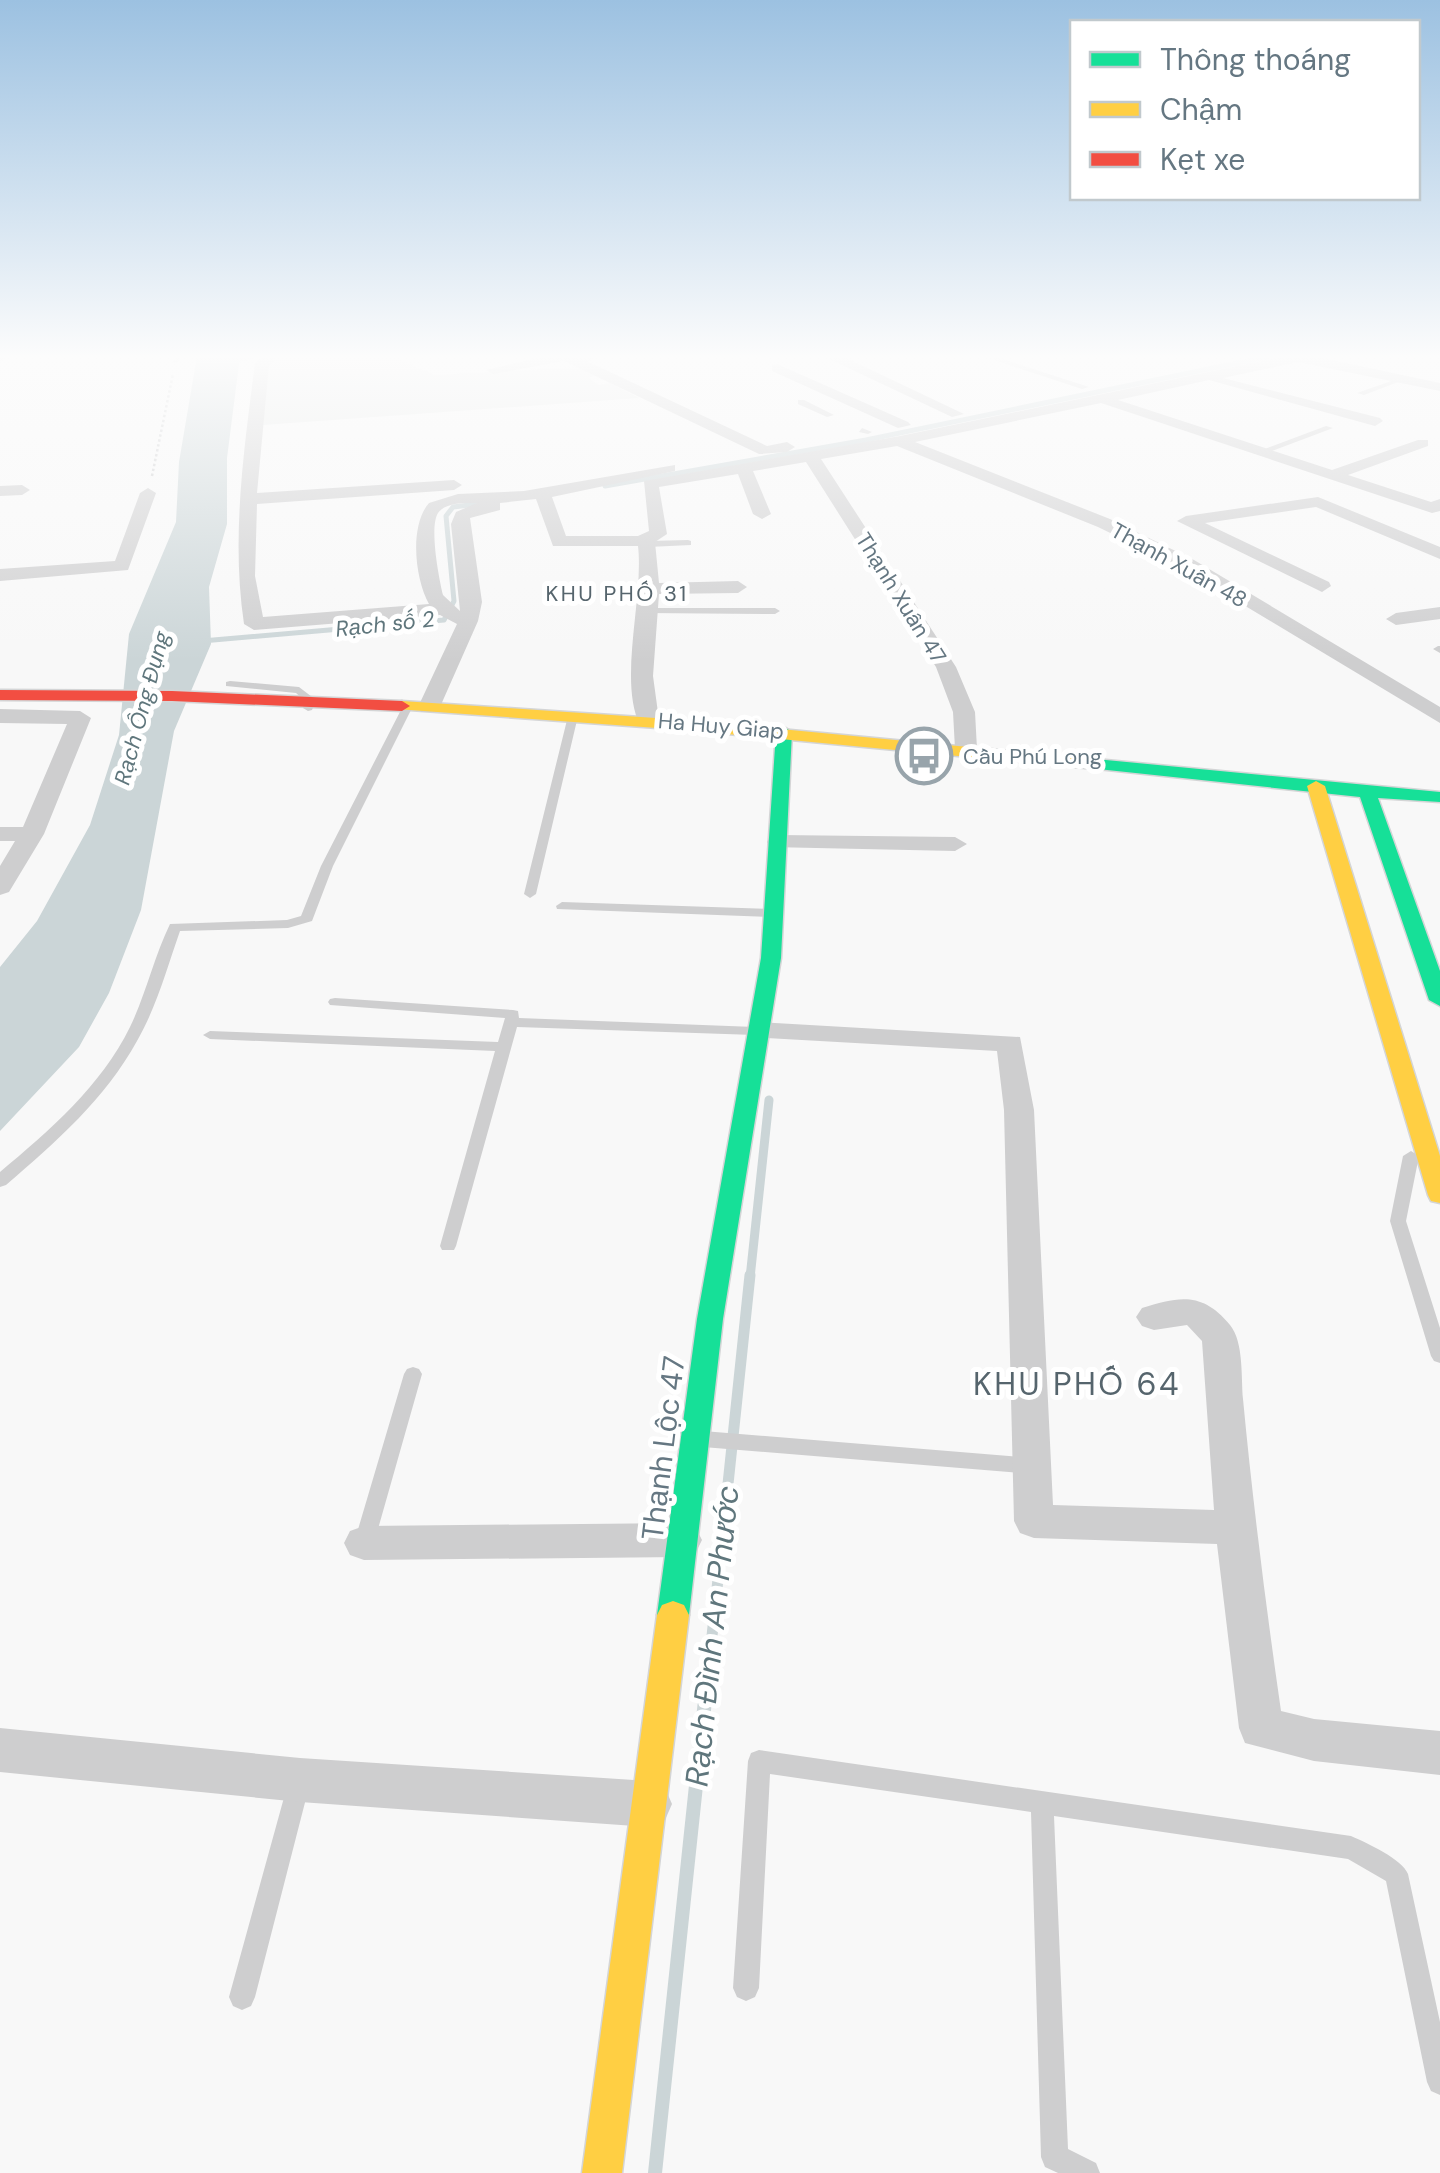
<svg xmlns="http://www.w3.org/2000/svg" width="1440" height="2173" viewBox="0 0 1440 2173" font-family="'DM Sans',sans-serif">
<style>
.built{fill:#e7e9e8}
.water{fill:#cbd5d7}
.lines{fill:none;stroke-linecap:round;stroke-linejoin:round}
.stream-far3{stroke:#cbd5d7;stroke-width:5}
.stream-far2{stroke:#cbd5d7;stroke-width:9}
.stream-far1{stroke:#cbd5d7;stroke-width:11}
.stream{stroke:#cbd5d7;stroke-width:14}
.fast-casing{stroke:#d4d5d6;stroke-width:3}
.slow-casing{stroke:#d4d5d6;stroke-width:3}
.jam-casing{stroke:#d4d5d6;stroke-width:3}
.path{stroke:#cacbcd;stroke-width:2.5;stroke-dasharray:2.5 2.5;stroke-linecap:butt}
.lane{fill:#cececf;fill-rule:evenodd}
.street{fill:#cececf;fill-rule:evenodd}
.fast{fill:#16e098;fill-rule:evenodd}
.slow{fill:#ffcf43;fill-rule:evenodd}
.jam{fill:#f24e42;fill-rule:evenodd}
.labels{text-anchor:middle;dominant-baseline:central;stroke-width:10;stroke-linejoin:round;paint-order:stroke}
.far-street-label{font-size:22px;fill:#657782;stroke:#fff}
.far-neighbourhood-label{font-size:22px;letter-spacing:2.5px;fill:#56656d;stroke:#fff}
.far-water-label{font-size:22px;font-style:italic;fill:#5f767c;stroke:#fff}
.far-poi-label{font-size:22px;fill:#657782;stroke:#fff;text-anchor:start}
.near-street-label{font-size:30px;fill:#657782;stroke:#fff}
.near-neighbourhood-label{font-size:32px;letter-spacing:2.5px;fill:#56656d;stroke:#fff}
.near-water-label{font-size:32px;font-style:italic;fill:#5f767c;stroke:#fff}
</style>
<rect width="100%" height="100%" fill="#f8f8f8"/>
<path class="built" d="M282 356H389L435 375 578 367 595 375 589 378 598 385 610 383 639 398 263 425 267 364Z"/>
<path class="water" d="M197 356H240L227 458V524L209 587 211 644 174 731 141 910 109 993 79 1047 0 1131V967L37 921 90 825 119 735 129 634 176 522 179 462Z"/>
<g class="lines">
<path class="stream-far3" d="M231 361 255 356
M605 486 866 440 1271 356
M202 641 444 620 454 601 446 516 453 507 486 503"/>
<path class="stream-far2" d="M750 1278 769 1100"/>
<path class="stream-far1" d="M708 1674 750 1275"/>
<path class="stream" d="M655 2173 708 1672"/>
<g class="fast-casing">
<path id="fast" d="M784 727 792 732 781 958 723 1319 689 1615 684 1625 673 1629 662 1625 657 1615 697 1319 761 958 776 732Z
M1085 758 1440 792V802L1378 798 1440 971V1006L1429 1000 1360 797 1079 767 1076 763Z"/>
</g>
<g class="slow-casing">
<path id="slow" d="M402 701 685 720 1085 758 1094 763 1085 768 685 730 396 709V703Z
M1316 781 1325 786 1440 1156V1203L1431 1201 1428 1195 1307 786Z
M673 1601 684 1605 689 1615 622 2173H582L657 1615 662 1605Z"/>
</g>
<g class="jam-casing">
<path id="jam" d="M0 690 172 691 402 701 410 706 402 711 172 701 0 700Z"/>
</g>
<path class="path" d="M152 476 173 374"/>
<path class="lane" d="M174 356H180L178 363 173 362Z
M593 356H606L577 364 574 362Z
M982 356H993L1089 387 1082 389Z
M1400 378 1406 379 1364 395 1357 393Z
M798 400H804L834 415 827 417 798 404Z
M1326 426 1333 428 1261 455 1254 453Z
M862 428 872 432 868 434 859 432Z
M688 540 691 541V545L648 547 644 544 648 541Z
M648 608H775L780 611 775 614 645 613 643 611Z
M1438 646H1440V653L1433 649Z
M230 681 299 687 316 700 312 710 308 711 303 708 305 701 296 693 226 686V682Z
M408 703 413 706 333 866 312 921 288 928 180 931C167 968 157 1006 137 1041 105 1099 56 1142 6 1185L0 1187V1172C50 1130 101 1086 130 1027 146 994 154 957 170 924L287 920 301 916 321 866 403 706Z
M573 713 578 716 536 894 530 898 524 894 568 716Z
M562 902 774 909 781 913 774 917 557 909 556 906Z
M335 998 513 1010 518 1011 519 1018 755 1027 762 1031 755 1035 517 1027 456 1246 454 1250H442L440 1246 495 1051 210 1039 203 1035 210 1031 498 1042 505 1018 330 1005 328 1002 330 999Z
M1411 1151 1419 1156 1406 1221 1440 1328V1363L1434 1361 1431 1356 1390 1221 1403 1156Z
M413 1367 419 1369 422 1374 374 1543 371 1549 364 1552 357 1549 354 1543 404 1374 407 1369Z
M703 1431 1032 1458 1039 1460 1042 1466 1039 1472 1032 1474 703 1447 696 1444 694 1439 696 1434Z
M759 1750 1351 1836C1367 1843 1402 1859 1408 1874L1440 2022V2095L1431 2091 1427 2082 1386 1881 1348 1859 1054 1816 1068 2149 1096 2163 1100 2173H1058L1045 2167 1041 2157 1031 1812 770 1774 759 1988 755 1997 746 2001 737 1997 733 1988 748 1761 751 1753Z
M299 1772 307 1775 310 1783 255 1997 251 2006 242 2010 233 2006 229 1997 288 1783 291 1775Z"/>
<path class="street" d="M0 356H18L0 361Z
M263 356H279L269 365 257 493 454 480 462 485 454 490 257 504 255 576 263 617 429 604C415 579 409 526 429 503L458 494 524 491 675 465V471L552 497 566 536H638L649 531 644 481 900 436 1285 356H1313L1440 383V391L1298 362 1223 378 1380 418 1383 421 1375 426 1209 380 1118 400 1332 470 1418 440H1428V446L1348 475 1431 502 1440 499V511L1432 513 1101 403 915 442 1110 519 1194 560 1440 707V723L1182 568 1098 527 897 446 821 459 956 667 975 712 977 749 974 754 966 756 955 749 953 712 936 667 806 462 753 471 771 514 762 519 753 514 738 474 659 487 667 534 655 542 659 583 738 581 747 587 738 593 659 594 653 676 659 720 656 725H640C618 681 644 597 638 546H553L536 499 500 503V510L470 518 482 602 478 621 440 707 437 712H421L418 707 457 624 440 615 254 630 244 624C231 537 244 450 255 363ZM477 503 456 512 451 524 460 611 443 595C439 579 429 527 438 513 446 502 465 503 477 503Z
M546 356H576L767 446 787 442 795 447 787 452 759 454 564 361 493 374 486 370Z
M823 356H842L964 414 952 417Z
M777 364 908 422 911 425 898 428 772 371V365Z
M0 486 22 485 30 490 22 495 0 496Z
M148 488 156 493 128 570 0 581V569L115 561 140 493Z
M1318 497 1440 547V559L1316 507 1205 523 1329 582 1331 586 1322 592 1177 521 1186 516Z
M1440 607V619L1396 625 1386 619 1396 613Z
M0 709 80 711 91 718 44 834 9 892 0 895V866L15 841H0V827H23L67 724 0 723Z
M779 835 955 837 967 844 955 851 770 847 767 842 770 837Z
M759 1022 1020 1037 1034 1110 1053 1505 1214 1510 1202 1341 1187 1325 1154 1330 1142 1326 1136 1317 1142 1308C1180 1296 1203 1292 1230 1325 1244 1342 1241 1378 1243 1399 1253 1504 1266 1607 1281 1711L1314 1719 1440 1731V1775L1314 1761 1245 1743 1239 1728 1217 1544 1034 1538 1020 1533 1014 1521 1004 1110 997 1051 749 1037 745 1031 749 1025Z
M682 1523 696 1528 702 1540 696 1552 682 1557 364 1560 350 1555 344 1543 350 1531 364 1526Z
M0 1728 300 1758 649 1781 665 1788 672 1804 665 1820 649 1827 300 1802 0 1772Z"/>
<use href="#fast" class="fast"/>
<use href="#slow" class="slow"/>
<use href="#jam" class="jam"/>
</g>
<linearGradient id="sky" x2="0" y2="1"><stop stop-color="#9cc1e1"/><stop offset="0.54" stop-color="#fcfcfc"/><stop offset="1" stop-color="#fcfcfc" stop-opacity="0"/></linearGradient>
<rect width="1440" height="661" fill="url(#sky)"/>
<defs>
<g id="bus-ring" transform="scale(2.875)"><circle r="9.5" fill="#fff" stroke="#98a4ab" stroke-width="1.5"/><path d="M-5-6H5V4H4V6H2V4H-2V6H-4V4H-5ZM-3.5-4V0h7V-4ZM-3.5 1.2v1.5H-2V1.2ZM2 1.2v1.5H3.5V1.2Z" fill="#98a4ab"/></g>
</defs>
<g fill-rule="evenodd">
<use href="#bus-ring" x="924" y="756"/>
</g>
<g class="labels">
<g class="far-street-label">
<text transform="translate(1179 565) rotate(29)">Thạnh Xuân 48</text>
<text transform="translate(901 598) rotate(58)">Thạnh Xuân 47</text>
<text transform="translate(721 726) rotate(5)">Ha Huy Giap</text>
</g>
<g class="far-neighbourhood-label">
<text x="617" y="593">KHU PHỐ 31</text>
</g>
<g class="far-water-label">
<text transform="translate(385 624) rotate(-6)">Rạch số 2</text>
<text transform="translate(142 708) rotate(-75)">Rạch Ông Đụng</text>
</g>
<g class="far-poi-label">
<text x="963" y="756">Cầu Phú Long</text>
</g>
<g class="near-street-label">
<text transform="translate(663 1448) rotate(-83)">Thạnh Lộc 47</text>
</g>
<g class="near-neighbourhood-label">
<text x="1077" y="1384">KHU PHỐ 64</text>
</g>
<g class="near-water-label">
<text transform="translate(712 1636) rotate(-84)">Rạch Đình An Phước</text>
</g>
</g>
<rect x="1070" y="20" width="350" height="180" fill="#ffffff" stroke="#c1c9cd" stroke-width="2.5"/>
<rect x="1090" y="52" width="50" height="15" fill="#16e098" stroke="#c1c9cd" stroke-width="2.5"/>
<text x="1160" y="70" font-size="30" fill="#657782">Thông thoáng</text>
<rect x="1090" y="102" width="50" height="15" fill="#ffcf43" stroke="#c1c9cd" stroke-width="2.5"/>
<text x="1160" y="120" font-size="30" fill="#657782">Chậm</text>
<rect x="1090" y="152" width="50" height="15" fill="#f24e42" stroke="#c1c9cd" stroke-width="2.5"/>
<text x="1160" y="170" font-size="30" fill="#657782">Kẹt xe</text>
</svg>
